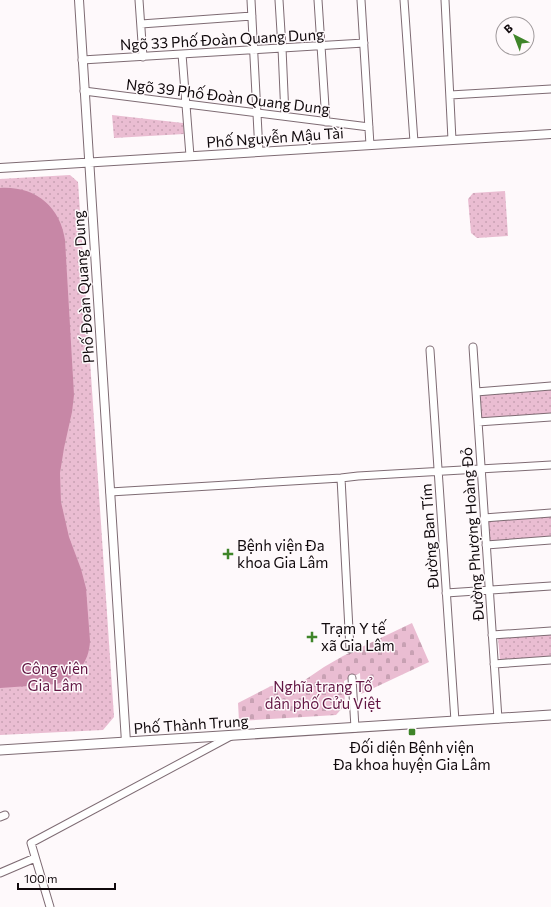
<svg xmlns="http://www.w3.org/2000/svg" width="551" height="907" viewBox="0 0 551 907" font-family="Commissioner,sans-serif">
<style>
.cemetery{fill:url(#cemetery-stones)}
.park{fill:url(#park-dots)}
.water{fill:#c787a6}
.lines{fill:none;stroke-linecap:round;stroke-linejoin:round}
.minor-casing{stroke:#7e6b73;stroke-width:9}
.tertiary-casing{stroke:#7e6b73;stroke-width:10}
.secondary-casing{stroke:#7e6b73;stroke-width:11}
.minor{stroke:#fff;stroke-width:7}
.tertiary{stroke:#fff;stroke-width:8}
.secondary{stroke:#fff;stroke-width:9}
.poi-dot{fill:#3f8529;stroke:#fef9fb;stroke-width:1.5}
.labels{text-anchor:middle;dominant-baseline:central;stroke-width:3;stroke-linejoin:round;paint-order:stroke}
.street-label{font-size:15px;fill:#10090c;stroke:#fef9fb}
.poi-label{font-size:15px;fill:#10090c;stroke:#fef9fb;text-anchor:start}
.park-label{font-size:15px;fill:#621643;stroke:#fef9fb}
</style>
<defs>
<pattern id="cemetery-stones" width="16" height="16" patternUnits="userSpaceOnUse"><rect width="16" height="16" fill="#eabdd2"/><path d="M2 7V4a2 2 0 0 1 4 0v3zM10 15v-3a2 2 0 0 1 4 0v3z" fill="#c8a1b3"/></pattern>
<pattern id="park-dots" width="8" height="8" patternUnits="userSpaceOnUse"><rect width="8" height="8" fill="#eabdd2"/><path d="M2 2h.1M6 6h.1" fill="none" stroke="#c8a1b3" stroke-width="1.8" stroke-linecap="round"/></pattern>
</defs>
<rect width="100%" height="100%" fill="#fef9fb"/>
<path class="cemetery" d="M412 623 429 662 361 694 360 673 344 681 345 705 336 715 239 721 238 703 271 686 299 684 324 667 343 656Z"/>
<path class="park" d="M112 115 183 123 184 134 114 138Z
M70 175 78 182 114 717 103 730 0 735V179Z
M505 191 508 236 477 238 471 233 468 199 473 193Z
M551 386V417L478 422 476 392Z
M551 513V540L486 545 484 518Z
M551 634V657L500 660 498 638Z"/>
<path class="water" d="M0 188C35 186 60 206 65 240L74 395 72 412 64 448 60 473 61 502 69 537 81 569 86 588 90 641C89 663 77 676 57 684L0 688Z"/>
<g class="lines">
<g class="minor-casing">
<path id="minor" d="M139 0 143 57
M251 0 259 152
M279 0 282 48 285 116
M318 0 326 122
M361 0 370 145
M404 0 414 142
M445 0 452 140
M141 24 252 16
M182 54 190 156
M82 60 364 43
M84 91 369 127
M450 95 551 89
M473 347 498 719
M430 350 455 721
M476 392 551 386
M478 422 551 417
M341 478 350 649
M110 492 341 478 358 476 551 465
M484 518 551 513
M486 545 551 540
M446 593 551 586
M492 635 551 631
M494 664 551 660
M352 678 355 728
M0 817 5 815
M0 873 35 858
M50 907 31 843 231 736"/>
</g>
<g class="tertiary-casing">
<path id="tertiary" d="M79 0 126 742
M0 168 551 134"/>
</g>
<g class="secondary-casing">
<path id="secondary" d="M0 750 551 715"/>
</g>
<use href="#minor" class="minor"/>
<use href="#tertiary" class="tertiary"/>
<use href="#secondary" class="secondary"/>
</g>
<g class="poi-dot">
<path d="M226 548h4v4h4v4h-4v4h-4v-4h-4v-4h4z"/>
<path d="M310 631h4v4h4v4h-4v4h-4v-4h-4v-4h4z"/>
<rect x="408" y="728" width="8" height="8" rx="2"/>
</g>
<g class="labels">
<g class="street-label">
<text transform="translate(222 39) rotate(-3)">Ngõ 33 Phố Đoàn Quang Dung</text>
<text transform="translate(228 96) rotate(7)">Ngõ 39 Phố Đoàn Quang Dung</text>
<text transform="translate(275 137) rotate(-4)">Phố Nguyễn Mậu Tài</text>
<text transform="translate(83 287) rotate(-94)">Phố Đoàn Quang Dung</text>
<text transform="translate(472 534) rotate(-94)">Đường Phượng Hoàng Đỏ</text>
<text transform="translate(429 536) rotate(-94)">Đường Ban Tím</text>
<text transform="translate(191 724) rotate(-4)">Phố Thành Trung</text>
</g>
<g class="poi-label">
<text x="237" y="545">Bệnh viện Đa<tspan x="237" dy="17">khoa Gia Lâm</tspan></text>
<text x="321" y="628">Trạm Y tế<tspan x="321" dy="17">xã Gia Lâm</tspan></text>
<text x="412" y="747" text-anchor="middle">Đối diện Bệnh viện<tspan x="412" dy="17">Đa khoa huyện Gia Lâm</tspan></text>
</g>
<g class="park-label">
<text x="55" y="668">Công viên<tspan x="55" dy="17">Gia Lâm</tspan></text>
<text x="323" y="686">Nghĩa trang Tổ<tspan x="323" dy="17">dân phố Cửu Việt</tspan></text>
</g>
</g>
<g transform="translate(515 36) rotate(318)"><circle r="19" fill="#fef9fb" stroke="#9f999b"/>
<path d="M0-3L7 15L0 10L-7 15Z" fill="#3f8529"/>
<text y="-6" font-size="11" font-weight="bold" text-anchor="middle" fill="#10090c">B</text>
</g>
<path d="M18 883v6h97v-6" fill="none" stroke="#10090c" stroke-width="2"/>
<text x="24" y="883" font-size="12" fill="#10090c" stroke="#fef9fb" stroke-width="3" paint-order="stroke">100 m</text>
</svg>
